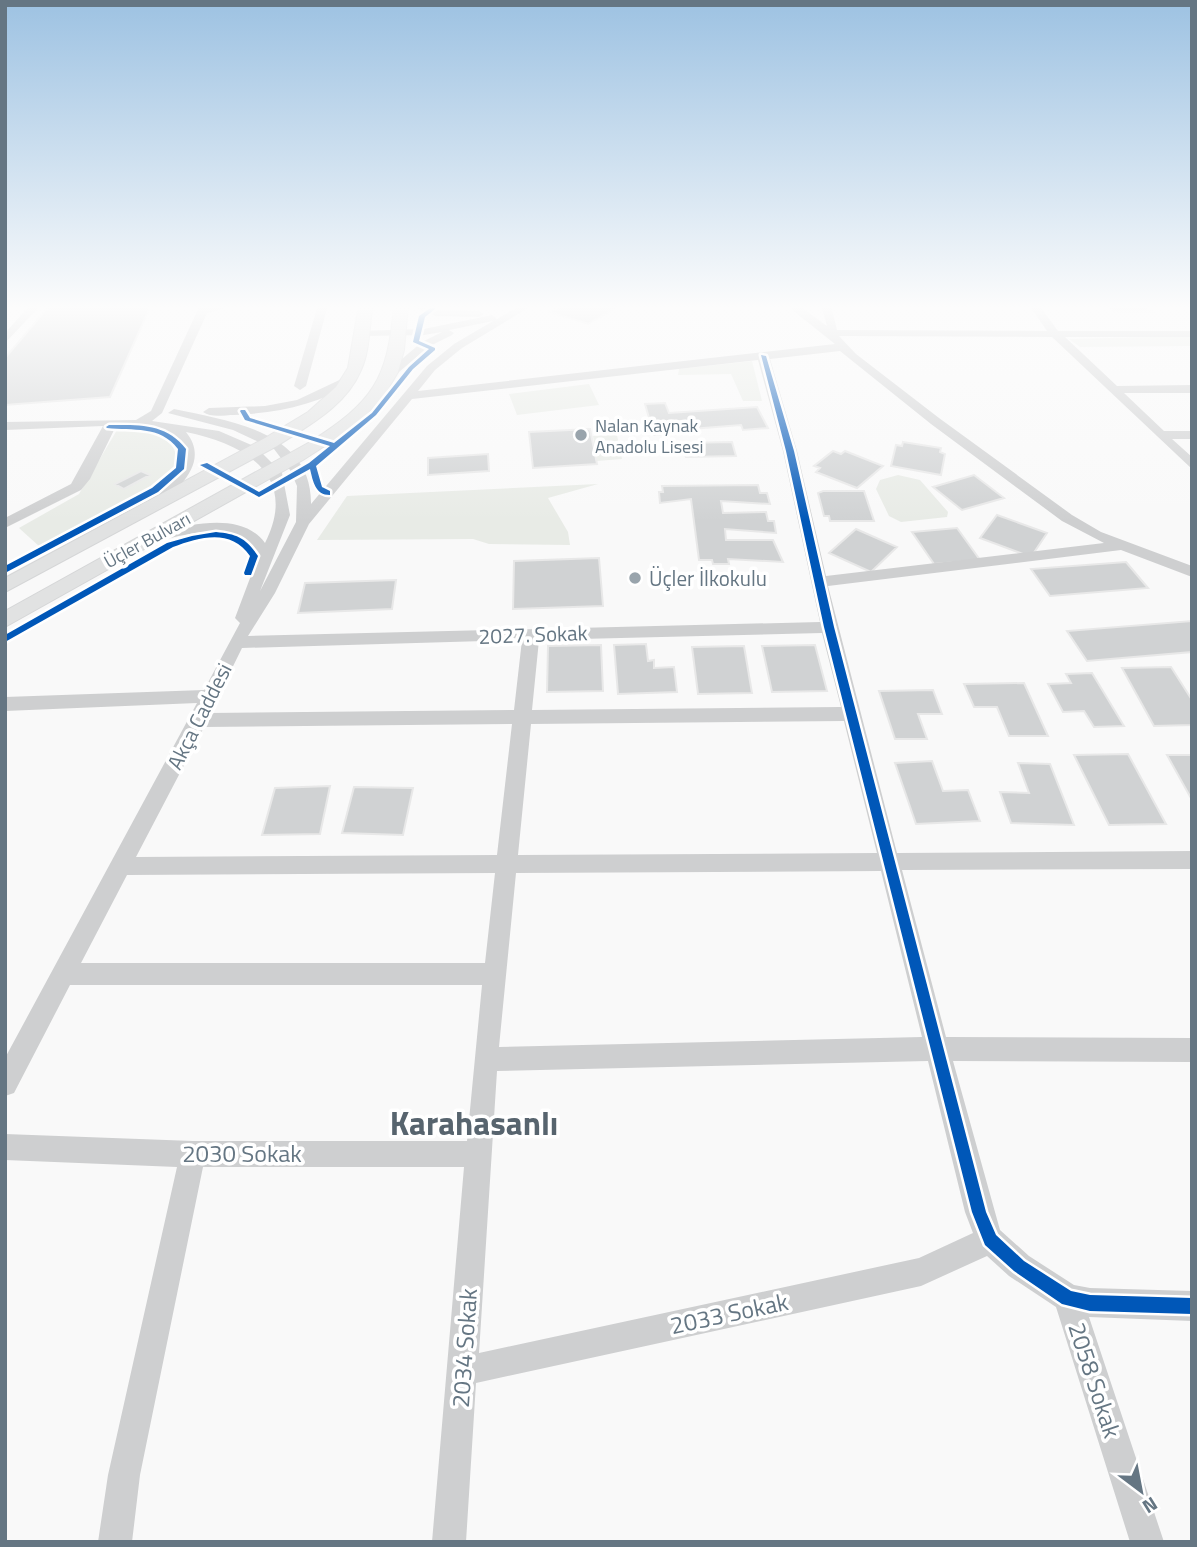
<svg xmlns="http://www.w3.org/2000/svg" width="1197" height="1547" viewBox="0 0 1197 1547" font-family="'Titillium Web',sans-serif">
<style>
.green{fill:#e8ebe6}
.building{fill:#d0d2d3;stroke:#e8e8e8;stroke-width:2}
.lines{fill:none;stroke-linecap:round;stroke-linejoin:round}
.major-casing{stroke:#d5d6d7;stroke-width:2}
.minor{fill:#cecfd0;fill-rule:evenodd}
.major{fill:#e1e2e2;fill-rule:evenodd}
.cycleway-casing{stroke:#fff;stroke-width:5}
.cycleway{fill:#0057b8;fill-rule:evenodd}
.poi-dot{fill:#99a4ac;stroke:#fff;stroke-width:2.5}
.labels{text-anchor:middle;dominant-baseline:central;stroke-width:7;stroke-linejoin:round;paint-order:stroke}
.far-poi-label{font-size:18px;fill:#657683;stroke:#fff;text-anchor:start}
.far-street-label{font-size:18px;fill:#657683;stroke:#fff}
.poi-label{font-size:21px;fill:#657683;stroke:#fff;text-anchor:start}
.street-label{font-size:21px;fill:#657683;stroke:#fff}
.near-street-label{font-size:24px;fill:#657683;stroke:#fff}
.near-district-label{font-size:33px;font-weight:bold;fill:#57646e;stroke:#fff}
</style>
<rect width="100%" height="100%" fill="#f9f9f9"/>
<path class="green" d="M1192 336V346L1080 347 1069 339Z
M752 361 762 401H743L731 374 678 375 679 369Z
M589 384 599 405 517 415 509 394Z
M117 430C143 430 176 430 177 463L157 484 40 547 19 528 79 494Z
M617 435 622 459 597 461 593 436Z
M898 475 920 480 948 512 947 517 901 522 889 516 876 489 880 480Z
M598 484 548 498 568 532 570 545 489 544 473 539 317 540 347 496Z"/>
<path class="building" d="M50 305H151L110 397 5 405V358Z
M562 305H607L616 308 588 324 550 312Z
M1107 305H1145L1151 312 1112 311Z
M665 403 669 413 757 407 768 428 743 430 741 425 679 430 680 433 654 435 645 404Z
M590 429 597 464 533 468 529 432Z
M732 442 736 456 686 457 683 443Z
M903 442 941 448 940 452 945 454 941 475 891 466 896 445 902 446Z
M833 451 841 454 845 451 883 466 857 488 816 472 820 468 814 466Z
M488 454 489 471 428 475V458Z
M141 471 150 475 124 489 115 484Z
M974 475 1004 498 962 510 933 487Z
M758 485 760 493H767L770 504 721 501 723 513 766 512 768 521H774L776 533 725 529 726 540H773L783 562 728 559 729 564H713L712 560H699L691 499 660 503 659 492H663L662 486Z
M823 491H864L874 521H830L829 516H824L818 493Z
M997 515 1047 533 1031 557 980 538Z
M957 528 980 560 934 564 912 532Z
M856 529 897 547 871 572 829 553Z
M599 558 603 606 513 609 514 561Z
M1126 562 1148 588 1050 596 1031 569Z
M396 580 392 609 298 613 305 583Z
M1192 621V652L1087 661 1067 631Z
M646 644 648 661 654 660V668L674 667 677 692 618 694 614 645Z
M601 645 603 691 547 692 548 646Z
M815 645 827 691 772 692 762 646Z
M744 646 752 693 698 694 692 647Z
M1171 667 1192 700V725L1154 726 1122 668Z
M1092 673 1124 726 1094 727 1084 711 1063 712 1048 684 1071 683 1066 674Z
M1024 683 1048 736H1009L997 707H974L964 684Z
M933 690 942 714H918L927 739H895L879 691Z
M1128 754 1166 824 1109 825 1074 755Z
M1167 755H1192V800Z
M932 761 943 791 968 790 980 821 916 824 895 763Z
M1018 763 1050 764 1074 825 1011 823 1000 792 1029 793Z
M330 786 320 834 262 835 275 788Z
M354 787 413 788 403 835 342 833Z"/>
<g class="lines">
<g class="major-casing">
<path id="major" d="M359 305H373C369 325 370 351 361 370 346 406 309 425 277 446L5 592V578L265 438 308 412 336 387 348 368Z
M394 305H408L404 350 398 372 385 394 357 425 303 460 5 627V611L310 442C373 402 388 380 394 305Z"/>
</g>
<path class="minor" d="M30 305H41L5 343V333Z
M200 305H238L207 313 162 413 152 421 219 431 256 447 282 473 290 515 260 591 296 522 297 486 290 470 274 449 233 430 168 413 174 409C229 421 312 431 311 504L427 366 454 344 493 321 449 330 454 333 452 335 430 346 387 382 381 378 383 375 422 342 442 332 424 335 362 336 358 335V331L424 329 492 315 497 319 521 305H533L462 348 435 370 418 391 835 344 786 305H798L827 326 821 305H831L837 330 1047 331 1029 305H1039L1058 331H1192V337H1065L1117 386 1192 385V393H1124L1164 431H1192V439H1172L1192 457V469L1052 337 839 336 856 354 939 418 1072 515 1101 532 1192 566V577L1121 550 828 586 897 853 1192 851V869L902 870 946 1037 1192 1038V1062L953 1061 1000 1230 1029 1256 1074 1285 1090 1288 1192 1291V1321L1089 1317 1164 1542H1130L1056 1307 1009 1276 987 1256 921 1286 476 1383 466 1542H432L464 1167H203L140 1475 132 1542H98L108 1475 177 1167 5 1160V1134L193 1141H467L482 985H70L14 1093 5 1096V1058L197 703 5 711V697L204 690 240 623 235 618 258 557C234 516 185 535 147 544L140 540C146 534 156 533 165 531 196 523 243 513 265 543 299 476 246 444 186 432 211 463 177 489 155 510H145V504L180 466 182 445 161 429 116 426 90 479 81 490 5 528V518L71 484 103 426 5 430V422L136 420 151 411ZM840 351 931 424 1062 521 1104 543 826 576 797 451 770 359ZM758 360 783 451 820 622 248 636 275 593 309 524 412 399ZM822 633 841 707 532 710 539 640ZM522 640 514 710 210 713 242 648ZM844 721 877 853 518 855 531 724ZM512 724 497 855 136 857 204 727ZM881 871 922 1037 499 1047 516 873ZM495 873 485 963H81L127 875ZM928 1061 965 1212 973 1233 919 1258 479 1353 497 1071Z
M318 305H328L306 386 300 390 294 386Z
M409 305H423L437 310 479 311 484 314 479 317 436 316Z
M350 375 356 379 354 382C317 405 278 413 234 415 224 415 211 418 203 412L209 408 265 406 297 400Z"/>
<use href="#major" class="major"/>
<g class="cycleway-casing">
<path id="cycleway" d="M433 306 436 308 435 309 425 317 419 341 435 348V350L413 369 376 415 316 466 322 487 330 491V495C315 495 313 481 310 469L259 497 200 465 207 463 259 492 309 463 330 446 245 420 240 411 241 410H245L250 418 334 443 372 413 409 367 429 349 413 342 419 316Z
M761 355 766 356 794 451 834 627 986 1212 996 1235 1024 1261 1071 1291 1090 1295 1192 1298V1314L1090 1311 1062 1304 1014 1271 985 1245 972 1212 824 627 786 451Z
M109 425C139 425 166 423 186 449L184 469 158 492 5 573V566L152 488 176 468 178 449C160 425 133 431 107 428L106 427Z
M216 532C237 534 246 538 258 556L251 575H245L244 573 250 556C231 528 200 537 173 547L5 642V635L167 543 192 536Z"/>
</g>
<use href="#cycleway" class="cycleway"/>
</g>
<linearGradient id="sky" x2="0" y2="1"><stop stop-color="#9dc2e2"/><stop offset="0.59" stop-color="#fcfcfc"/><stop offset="1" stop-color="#fcfcfc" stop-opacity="0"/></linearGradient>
<rect width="1197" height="521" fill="url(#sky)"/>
<g class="poi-dot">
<circle cx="581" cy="435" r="7"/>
<circle cx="635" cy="578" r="7"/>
</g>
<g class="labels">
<g class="far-poi-label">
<text x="595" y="425">Nalan Kaynak<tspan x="595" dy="21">Anadolu Lisesi</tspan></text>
</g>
<g class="far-street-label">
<text transform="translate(147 540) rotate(-29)">Üçler Bulvarı</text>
</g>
<g class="poi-label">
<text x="649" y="578">Üçler İlkokulu</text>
</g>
<g class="street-label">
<text transform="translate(533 634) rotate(-2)">2027. Sokak</text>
<text transform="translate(199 716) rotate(-63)">Akça Caddesi</text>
</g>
<g class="near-street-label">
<text x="242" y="1153">2030 Sokak</text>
<text transform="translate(729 1313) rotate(-12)">2033 Sokak</text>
<text transform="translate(464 1348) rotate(-86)">2034 Sokak</text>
<text transform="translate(1095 1380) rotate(72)">2058 Sokak</text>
</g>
<g class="near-district-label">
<text x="474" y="1123">Karahasanlı</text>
</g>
</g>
<rect width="1197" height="1547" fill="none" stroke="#657683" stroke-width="14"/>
<g transform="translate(1141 1491) rotate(148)" stroke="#ffffff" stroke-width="5" paint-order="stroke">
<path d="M0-5L12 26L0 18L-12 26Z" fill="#657683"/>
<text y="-10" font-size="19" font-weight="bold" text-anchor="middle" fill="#657683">N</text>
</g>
</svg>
